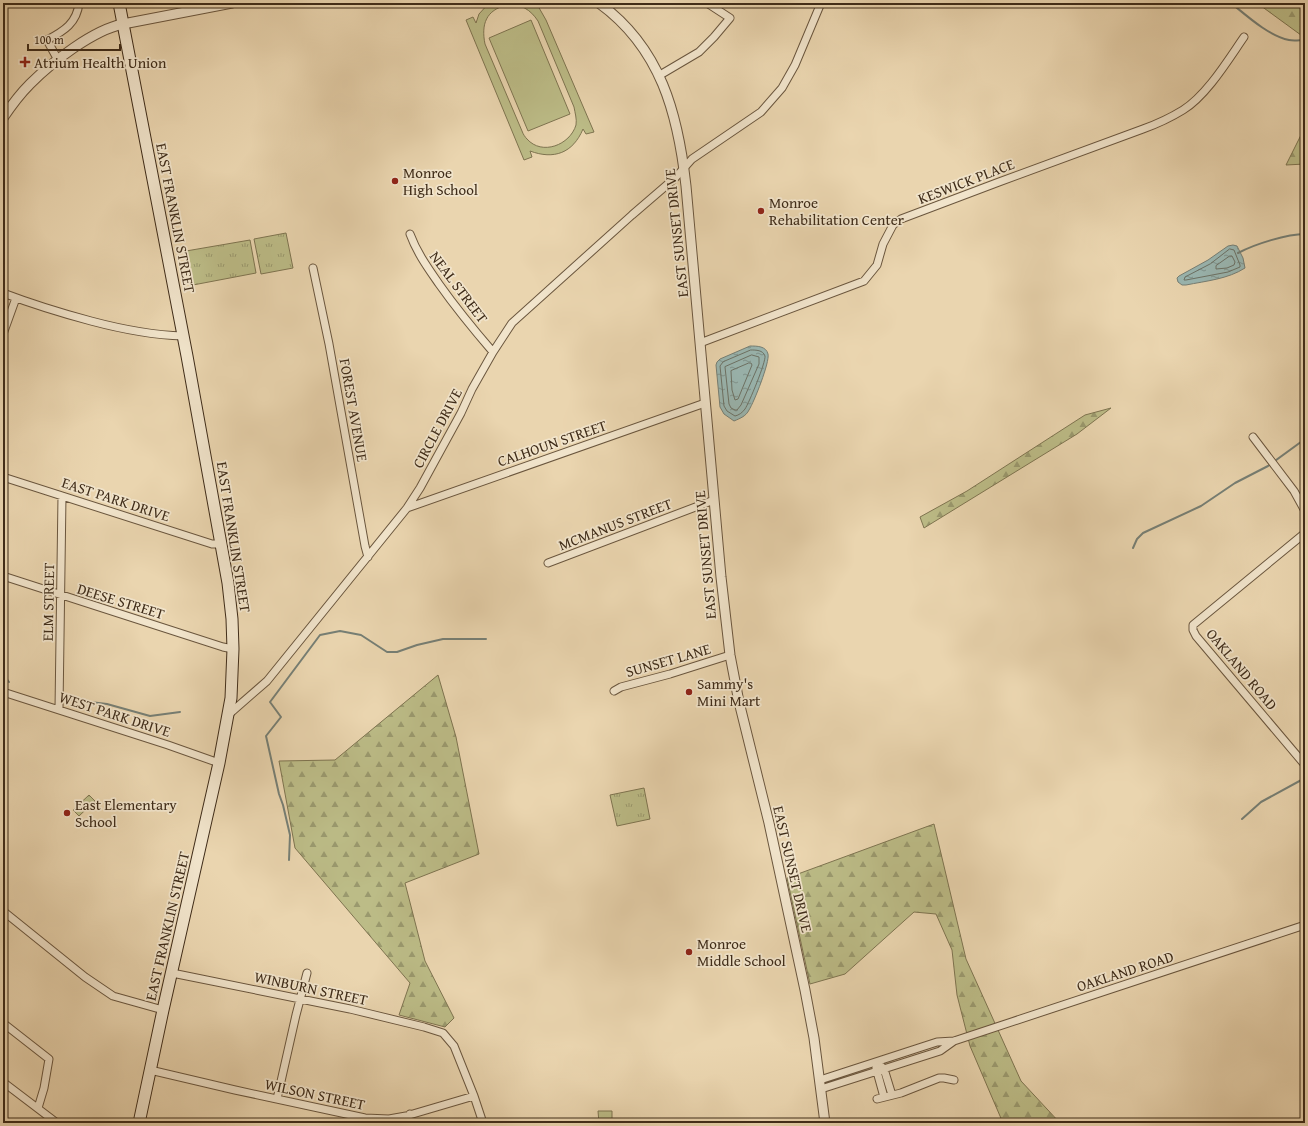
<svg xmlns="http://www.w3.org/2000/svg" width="1308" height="1126" viewBox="0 0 1308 1126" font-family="'Gentium Book Plus',serif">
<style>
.grass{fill:#bcbc87;stroke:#7e7450;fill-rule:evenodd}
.forest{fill:url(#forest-firs);stroke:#7e7450}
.park{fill:url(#park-tufts);stroke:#7e7450}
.water{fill:url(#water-ripples);stroke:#767f75}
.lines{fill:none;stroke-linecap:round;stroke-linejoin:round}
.shore{stroke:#6c7266;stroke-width:1}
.stream{stroke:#767f75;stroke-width:2}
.minor-casing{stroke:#6a563e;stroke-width:9}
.tertiary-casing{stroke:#6a563e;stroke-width:11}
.secondary-casing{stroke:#3f2c19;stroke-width:13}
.minor{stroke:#f1e4cb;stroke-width:7}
.tertiary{stroke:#f1e4cb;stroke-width:9}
.secondary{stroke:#f1e4cb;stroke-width:11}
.poi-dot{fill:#8f2418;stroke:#f1e4cb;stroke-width:1.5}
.labels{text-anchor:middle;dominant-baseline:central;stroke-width:3.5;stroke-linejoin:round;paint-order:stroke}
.poi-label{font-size:15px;fill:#3f2c19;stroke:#f1e4cb;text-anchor:start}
.street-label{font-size:15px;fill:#3f2c19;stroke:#f1e4cb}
</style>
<defs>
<pattern id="forest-firs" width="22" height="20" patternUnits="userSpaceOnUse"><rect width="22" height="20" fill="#bcbc87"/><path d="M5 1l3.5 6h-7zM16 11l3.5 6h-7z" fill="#9a996e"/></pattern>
<pattern id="park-tufts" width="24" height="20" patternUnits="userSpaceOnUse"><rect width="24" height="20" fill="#bcbc87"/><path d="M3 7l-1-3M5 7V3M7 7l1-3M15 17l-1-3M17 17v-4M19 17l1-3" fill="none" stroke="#9a996e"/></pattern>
<pattern id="water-ripples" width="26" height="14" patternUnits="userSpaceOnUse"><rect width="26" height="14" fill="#9ab7b2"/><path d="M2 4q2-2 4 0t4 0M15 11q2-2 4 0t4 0" fill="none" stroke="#7f9590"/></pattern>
</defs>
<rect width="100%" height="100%" fill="#ead5af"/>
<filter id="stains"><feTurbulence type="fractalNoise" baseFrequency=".005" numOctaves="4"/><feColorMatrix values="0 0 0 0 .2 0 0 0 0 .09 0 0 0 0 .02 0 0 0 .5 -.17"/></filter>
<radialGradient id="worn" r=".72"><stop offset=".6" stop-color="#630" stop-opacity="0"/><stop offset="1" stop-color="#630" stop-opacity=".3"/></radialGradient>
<path class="grass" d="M489 3H533L538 6 546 20 594 132 586 134 583 129C573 153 554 160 530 151L532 157 524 160 466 20 473 17 476 23 479 14ZM507 5C521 4 530 9 538 21L574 107C575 113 577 119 576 125 570 145 542 156 527 139 525 137 523 134 522 131L485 44C481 24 486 10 507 5Z
M531 20 570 114 528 131 489 38Z
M598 1111H612V1123H599Z"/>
<path class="forest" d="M1257 3H1305V38Z
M1305 127V164L1286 165Z
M1111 408 1077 434 924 528 920 517 967 491 1085 415Z
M438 675 456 737 479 854 405 883 425 961 454 1018 445 1027 399 1015 410 983 295 848 279 761 335 760Z
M934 824 966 959 1021 1081 1060 1123H1003L970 1046 957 995 952 950 936 914 914 912 845 974 810 984 787 878Z"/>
<path class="park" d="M286 233 293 268 261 274 254 239Z
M250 240 256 273 193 285 186 251Z
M644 788 650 819 617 826 610 795Z
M89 795 95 801 79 816 73 810Z"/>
<path class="water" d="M1233 245 1237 246 1243 258 1245 268C1228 279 1206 281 1186 285H1182L1178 282 1177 278 1179 276 1208 260 1228 246Z
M750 346C757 346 766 346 768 354 770 362 754 402 749 410 746 416 741 418 734 421L724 414 720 407 716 365 717 362 720 359Z"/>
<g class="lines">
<path class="shore" d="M1230 249 1234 250 1240 265V267L1228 272 1186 280H1184L1185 277 1210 264Z
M1230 256H1232L1235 262 1234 265 1227 268 1216 269V266Z
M751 350C756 350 763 350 765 356 766 362 749 403 745 409 742 413 739 415 735 416L727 411 724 406 720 366 723 362Z
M752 355 759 357V364L741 405 737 410H735L731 408 729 404 725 367Z
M749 363H751L752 365 738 399 735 400 732 390 731 371Z"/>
<path class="stream" d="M1231 3C1247 16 1269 36 1289 40 1294 41 1300 40 1305 40
M1238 253C1255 244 1287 234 1305 234
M1133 548 1137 539 1143 533 1201 506 1235 483 1268 466 1305 439
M3 674 9 682
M65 699 107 704 150 716 180 712
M1242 819 1261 802 1305 778
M289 860 290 835 283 805 279 794 266 736 281 717 270 702 320 635 340 631 361 635 387 652H397L417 645 443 639H486"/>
<g class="minor-casing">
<path id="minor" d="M58 60 47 40C64 31 77 23 79 3
M660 75 699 52 714 37 730 18 707 3
M410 234C417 253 428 268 439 284 456 308 474 330 493 352
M313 268 329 344 365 546 368 557
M3 293C32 304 61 313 91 321 121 329 151 335 183 336
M3 334 16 298
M700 343 864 281 877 265 883 244 893 225 901 219 999 182 1143 129C1157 124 1170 118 1183 110 1207 95 1228 60 1244 37
M1253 437 1294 491 1305 511
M3 477 212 544H221
M407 508 705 403
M1305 533 1193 625V630L1196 636 1305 765
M548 563 714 500
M3 576 223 647 233 649
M614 691 621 687 670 674 730 655
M3 692 168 745 219 763
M59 709 62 496
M228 715 267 681 407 508 420 488 461 413 472 389 493 352 512 323 632 215 675 178 692 159 761 112 782 88 795 65 821 3
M3 911 85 977 113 996 163 1010
M172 973 350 1009 424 1027 443 1033 454 1046 474 1096 483 1123
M3 1023 49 1059 44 1088 38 1108
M881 1066 884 1069 892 1095
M876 1068 884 1097
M150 1070 235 1090 365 1118 389 1119 406 1116 474 1096
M820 1080 937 1042 954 1041 1305 925
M3 1082 57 1123
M821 1089 940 1051 954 1041
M277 1099 296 1015 307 973
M877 1099 901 1093 939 1078H944L954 1080
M410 1114 412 1123"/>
</g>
<g class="tertiary-casing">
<path id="tertiary" d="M599 3C661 48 678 114 686 186L721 577 730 655 739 702 769 823 805 990 814 1038 825 1123
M3 118C11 106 20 94 30 84 52 62 93 30 123 24L232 3"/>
</g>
<g class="secondary-casing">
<path id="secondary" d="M119 3 187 356 228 583 232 619 233 649 231 698 219 763 163 1010 139 1123"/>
</g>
<use href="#minor" class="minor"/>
<use href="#tertiary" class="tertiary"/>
<use href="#secondary" class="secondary"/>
</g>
<g class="poi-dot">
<path d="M23 56h4v4h4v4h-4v4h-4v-4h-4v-4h4z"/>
<circle cx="395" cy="181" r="4"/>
<circle cx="761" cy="211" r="4"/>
<circle cx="689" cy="692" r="4"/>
<circle cx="67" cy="813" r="4"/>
<circle cx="689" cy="952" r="4"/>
</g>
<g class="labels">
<g class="poi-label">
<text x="34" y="62">Atrium Health Union</text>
<text x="403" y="172">Monroe<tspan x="403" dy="17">High School</tspan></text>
<text x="769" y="202">Monroe<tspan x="769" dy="17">Rehabilitation Center</tspan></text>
<text x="697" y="683">Sammy's<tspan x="697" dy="17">Mini Mart</tspan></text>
<text x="75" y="804">East Elementary<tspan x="75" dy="17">School</tspan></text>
<text x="697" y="943">Monroe<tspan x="697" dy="17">Middle School</tspan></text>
</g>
<g class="street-label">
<text transform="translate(966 181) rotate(-21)">KESWICK PLACE</text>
<text transform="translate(176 218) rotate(79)">EAST FRANKLIN STREET</text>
<text transform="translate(676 233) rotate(-96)">EAST SUNSET DRIVE</text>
<text transform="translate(459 287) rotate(53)">NEAL STREET</text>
<text transform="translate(354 410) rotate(80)">FOREST AVENUE</text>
<text transform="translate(437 428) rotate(-62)">CIRCLE DRIVE</text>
<text transform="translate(552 443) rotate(-19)">CALHOUN STREET</text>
<text transform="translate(116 499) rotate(18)">EAST PARK DRIVE</text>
<text transform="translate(615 524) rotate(-21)">MCMANUS STREET</text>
<text transform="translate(234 537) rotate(81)">EAST FRANKLIN STREET</text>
<text transform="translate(705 555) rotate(-95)">EAST SUNSET DRIVE</text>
<text transform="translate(121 601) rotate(17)">DEESE STREET</text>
<text transform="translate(48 602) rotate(-89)">ELM STREET</text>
<text transform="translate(668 660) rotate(-16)">SUNSET LANE</text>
<text transform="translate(1242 669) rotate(50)">OAKLAND ROAD</text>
<text transform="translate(115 714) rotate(18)">WEST PARK DRIVE</text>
<text transform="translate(793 869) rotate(77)">EAST SUNSET DRIVE</text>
<text transform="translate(167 926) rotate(-77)">EAST FRANKLIN STREET</text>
<text transform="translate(1125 971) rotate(-18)">OAKLAND ROAD</text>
<text transform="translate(311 988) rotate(12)">WINBURN STREET</text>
<text transform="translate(315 1094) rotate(12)">WILSON STREET</text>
</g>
</g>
<rect width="1308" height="1126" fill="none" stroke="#ead5af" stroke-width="16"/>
<rect x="4" y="4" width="1300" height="1118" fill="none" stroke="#3f2c19" stroke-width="2"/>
<rect x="8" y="8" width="1292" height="1110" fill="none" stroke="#3f2c19"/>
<path d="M28 44v6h92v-6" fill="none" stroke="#3f2c19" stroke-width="2"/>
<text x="34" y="44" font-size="12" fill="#3f2c19" stroke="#f1e4cb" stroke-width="3" paint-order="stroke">100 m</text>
<rect width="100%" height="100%" filter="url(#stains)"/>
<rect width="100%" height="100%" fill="url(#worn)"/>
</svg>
